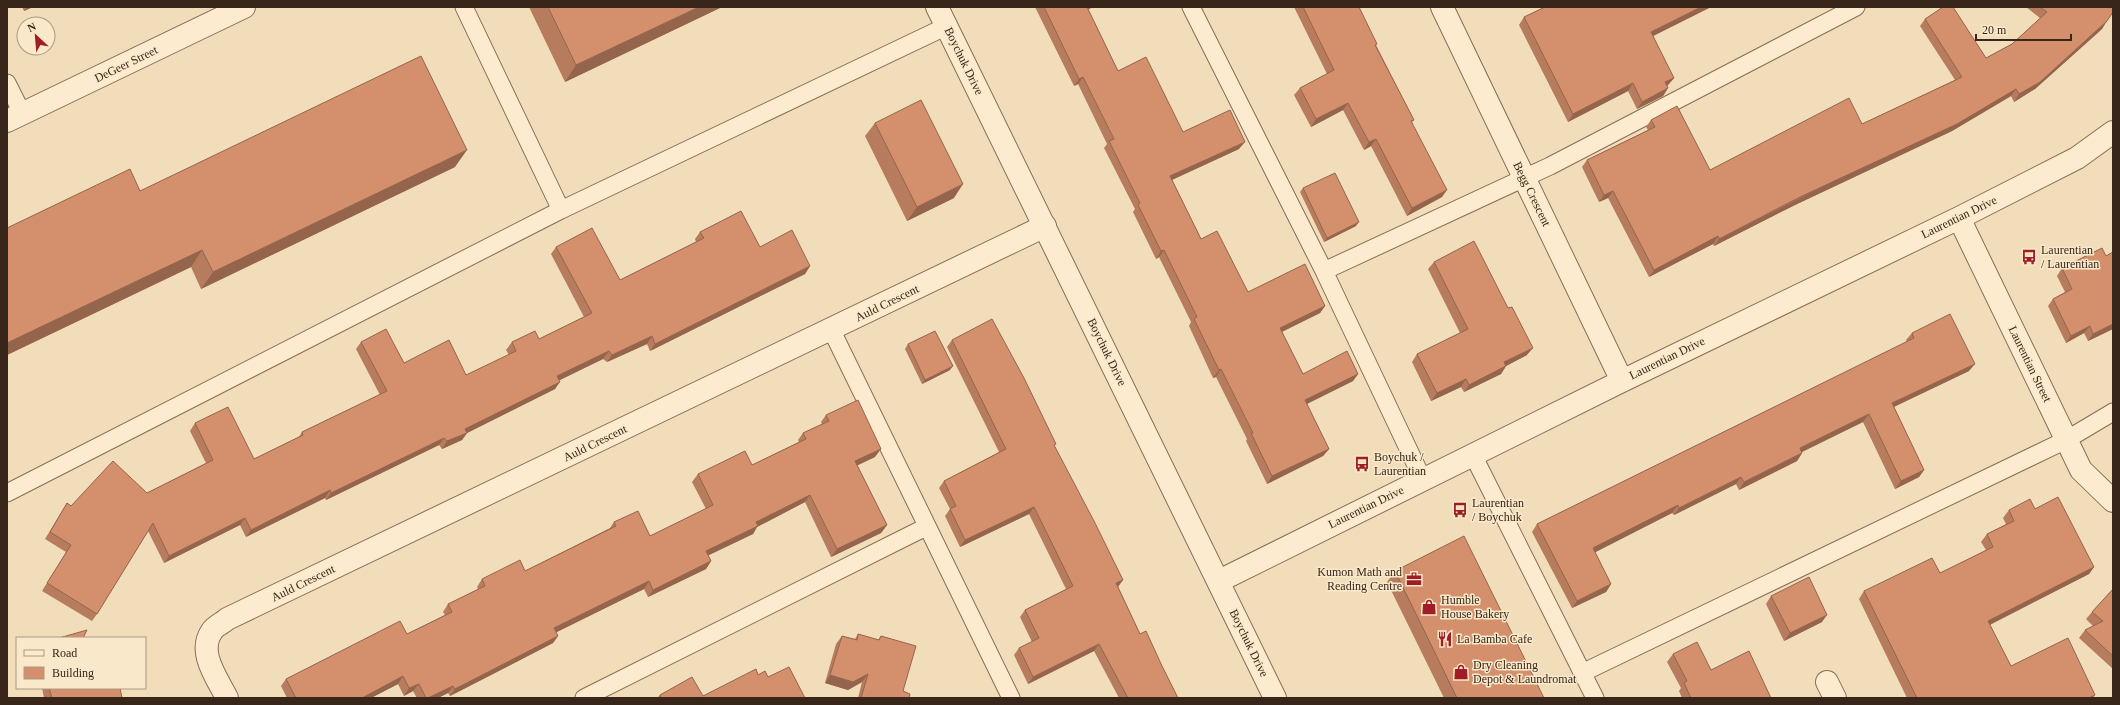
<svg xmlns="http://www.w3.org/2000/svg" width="2120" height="705" viewBox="0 0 2120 705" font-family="'Times New Roman',serif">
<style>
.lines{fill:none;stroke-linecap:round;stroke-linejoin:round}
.service-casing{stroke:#8a6c53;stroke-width:19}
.minor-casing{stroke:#8a6c53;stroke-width:24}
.tertiary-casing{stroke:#8a6c53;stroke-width:24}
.service{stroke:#fcebce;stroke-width:17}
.minor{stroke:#fcebce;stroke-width:22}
.tertiary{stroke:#fcebce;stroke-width:22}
.wall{fill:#b67c5d}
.shaded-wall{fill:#94654c}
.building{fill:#d4906c;stroke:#94654c}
.labels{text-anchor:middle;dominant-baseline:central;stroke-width:3;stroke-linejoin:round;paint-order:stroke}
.street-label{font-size:12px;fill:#372619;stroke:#f9e8ca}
.poi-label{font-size:12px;fill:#372619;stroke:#f9e8ca;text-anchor:start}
</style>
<rect width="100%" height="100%" fill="#f2ddba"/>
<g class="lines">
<g class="service-casing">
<path id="service" d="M464 7 561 210
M1191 7 1324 271 1423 480
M7 83 22 113
M1324 271 1550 166 1856 7
M831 329 1011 698
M1473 455 1595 698
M7 493 561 210 947 26
M1582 673 2066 440 2113 412
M584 698 926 527"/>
</g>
<g class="minor-casing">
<path id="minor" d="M1442 7 1622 381
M7 121 244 7
M1959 218 2081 470 2113 501
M1219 581 1622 381 1959 218 2077 158 2113 132
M1827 682 1835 698
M227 698C217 678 197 652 212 631 215 626 223 623 227 619L1045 226"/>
</g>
<g class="tertiary-casing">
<path id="tertiary" d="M937 7 1275 698"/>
</g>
<use href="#service" class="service"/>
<use href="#minor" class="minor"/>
<use href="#tertiary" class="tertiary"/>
</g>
<path class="wall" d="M22 7H33L24 11Z
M529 7H722L565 82Z
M1035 7H1093L1088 9 1118 71 1183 132 1239 149 1172 180 1201 239 1248 292 1325 306 1320 313 1282 332 1303 374H1358L1353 381 1306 404 1329 449 1323 456 1267 484 1246 441 1247 439 1216 377 1213 378 1189 326 1191 322 1159 257 1156 259 1133 212 1135 209 1104 148 1107 144 1078 84 1074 86Z
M1294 7H1359L1376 45 1414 120 1412 122 1442 197 1407 216 1371 146 1364 150 1343 110 1311 127 1294 95 1300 88 1327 74Z
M1545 7H1711L1653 36 1674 78 1668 85 1667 86 1668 88 1663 96 1637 109 1628 91 1568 122 1519 25 1524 17Z
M2026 7H2113L2102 29 2035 89 2014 102 2011 96 1952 131 1795 205 1714 246 1713 244 1649 277 1608 198 1599 202 1582 167 1587 160 1648 130 1646 127 1651 120 1710 170 1862 124 1955 80 1920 26 1925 19 1986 58 2012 44 2040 18Z
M875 123 954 198 907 221 865 136Z
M455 167 201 289 191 267 7 355V228L140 191Z
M1303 188 1356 226 1324 242 1300 192Z
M700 232 760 247 810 266 805 274 650 351 647 344 607 362 603 359 559 380 555 389 467 433 462 440 442 449 439 445 326 500 325 498 246 537 240 525 164 563 148 531 97 614 92 621 42 591 66 552 45 539 67 503 71 506 147 493 206 463 190 431 195 423 254 459 299 437 302 432 380 395 356 349 361 342 404 363 466 375 509 355 506 350 512 342 539 339 584 317 551 254 556 247 620 280 696 242 695 239Z
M2113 252V329L2088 341 2084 333 2066 343 2048 306 2053 299 2065 292 2057 276 2062 268 2106 256Z
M1434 262 1527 355 1506 366 1501 374 1464 392 1461 387 1431 401 1412 362 1417 354 1460 333 1428 269Z
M1912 333 1969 371 1894 407 1924 470 1919 477 1895 489 1863 422 1801 452 1802 453 1797 461 1739 490 1736 484 1674 515 1672 513 1595 552 1611 584 1606 592 1572 608 1532 532 1537 524 1907 342 1906 340Z
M952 340 1054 446 1118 587 1140 634 1162 666 1178 698H1119L1094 651 1028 684 1014 655 1019 648 1032 642 1020 617 1025 610 1066 589 1029 514 960 547 945 516 950 509 939 488 944 481 999 452 947 347Z
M908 344 950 370 922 384 905 349Z
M826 415 875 457 857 465 887 525 881 533 831 557 805 502 757 527 753 534 708 555 711 561 706 569 648 597 644 589 556 632 558 636 553 643 450 696 448 693 438 698H417L413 691 404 696 398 684 371 698H287L281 686 286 679 407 634 445 615 443 612 448 604 478 589 477 587 482 579 525 571 610 528 614 522 650 536 706 509 692 482 698 474 752 465 799 442 798 440 803 433 822 424 821 422Z
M2035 509 2094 567 2089 574 1990 625 2011 666 2095 695 2093 698H1907L1859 599 1864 591 1940 573 1986 550 1981 542 1987 534 2006 524 2003 518 2009 510Z
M1395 571 1544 698H1444L1387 582Z
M2113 589V669L2079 638 2085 630 2093 626 2086 619 2092 612Z
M1771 596 1822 622 1784 641 1766 604Z
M858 634 878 640 881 636 903 691 909 698H858L862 682 848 690 825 683 836 644 842 636 855 639Z
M1673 654 1771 698H1682L1679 691 1681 688 1667 662Z
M758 675 768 677 805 698H657L660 695 703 696Z
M42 688H120L122 698H44Z"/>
<path class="shaded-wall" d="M27 7H33L24 11Z
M699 7H722L565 82 576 65Z
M1085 7H1093L1081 13Z
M1701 7H1711L1645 40 1651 32Z
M2107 21 2102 29 2035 89 2014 102 2019 94Z
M1083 77 1078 84 1074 86 1079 79Z
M1674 78 1668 85 1660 89 1665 82Z
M1633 83 1628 91 1568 122 1573 114Z
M1668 88 1663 96 1637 109 1642 102Z
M2016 89 2011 96 1952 131 1795 205 1714 246 1719 239Z
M1348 103 1343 110 1311 127 1316 119Z
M1376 139 1371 146 1364 150 1369 142Z
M1245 142 1239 149 1165 183 1170 176Z
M467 150 455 167 201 289 213 272Z
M963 184 954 198 907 221 917 207Z
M1447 190 1442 197 1407 216 1412 208Z
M1613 191 1608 198 1599 202 1604 195Z
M1359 222 1356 226 1324 242 1327 238Z
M1718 236 1713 244 1649 277 1654 270Z
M202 250 191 267 7 355V343Z
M1164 250 1159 257 1156 259 1161 251Z
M810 266 805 274 650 351 655 344Z
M1325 306 1320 313 1275 335 1280 328Z
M2113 324V329L2088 341 2093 334Z
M2090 326 2084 333 2066 343 2071 336Z
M652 336 647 344 607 362 612 355Z
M1533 348 1527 355 1506 366 1501 374 1464 392 1469 385 1504 362Z
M609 351 603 359 552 384 557 376Z
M1975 364 1969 371 1887 410 1892 403Z
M953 366 950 370 922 384 925 380Z
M1221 369 1216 377 1213 378 1219 370Z
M1358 374 1353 381 1299 408 1305 400Z
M1466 379 1461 387 1431 401 1437 393Z
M560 382 555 389 467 433 462 440 442 449 447 441 465 429Z
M1869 414 1863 422 1794 456 1800 448Z
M444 438 439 445 326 500 331 493Z
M881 449 875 457 850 469 855 461Z
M1329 449 1323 456 1267 484 1272 476Z
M1802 453 1797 461 1739 490 1744 482Z
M1924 470 1919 477 1895 489 1901 481Z
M1741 477 1736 484 1674 515 1679 508Z
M330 490 325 498 246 537 251 530Z
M810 495 805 502 757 527 753 534 701 559 706 551 756 522Z
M1678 505 1672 513 1588 556 1593 548Z
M1034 507 1029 514 960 547 965 540Z
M245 518 240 525 164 563 169 556Z
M887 525 881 533 831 557 837 549Z
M711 561 706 569 648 597 653 590Z
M2094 567 2089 574 1983 628 1988 621Z
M1123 580 1118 587 1116 583Z
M649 581 644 589 549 636 554 628Z
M1611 584 1606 592 1572 608 1577 601Z
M1827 615 1822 622 1784 641 1790 633Z
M558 636 553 643 450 696 455 689Z
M1099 644 1094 651 1028 684 1033 677Z
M868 674 862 682 848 690 825 683 830 675Z
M403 676 398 684 371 698H362Z
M419 684 413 691 404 696 409 688Z
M453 686 448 693 438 698H428Z"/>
<path class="building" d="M548 7H699L576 65Z
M1044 7H1087L1118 71 1146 57 1183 132 1230 110 1245 142 1170 176 1201 239 1217 231 1248 292 1305 264 1325 306 1280 328 1303 374 1347 351 1358 374 1305 400 1329 449 1272 476 1251 433H1253L1221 369 1219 370 1194 319 1197 317 1164 250 1161 251 1138 205 1140 203 1109 141 1114 139 1083 77 1079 79Z
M1303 7H1359L1377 44 1375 45 1414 120 1411 121 1447 190 1412 208 1376 139 1369 142 1348 103 1316 119 1300 88 1334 70Z
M1545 7H1701L1651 32 1674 78 1665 82 1668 88 1642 102 1633 83 1573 114 1524 17Z
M1943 7H1953L1986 58 2012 44 2047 12 2040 7H2113V12L2107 21 2040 82 2019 94 2016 89 1957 124 1800 197 1719 239 1718 236 1654 270 1613 191 1604 195 1587 160 1655 127 1651 120 1677 106 1710 170 1849 98 1862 124 1962 77 1925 19Z
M421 56 467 150 213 272 202 250 7 343V228L130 169 140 191Z
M921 100 963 184 917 207 875 123Z
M1335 173 1359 222 1327 238 1303 188Z
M741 211 760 247 792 230 810 266 655 344 652 336 612 355 609 351 557 376 560 382 465 429 467 433 447 441 444 438 331 493 330 490 251 530 245 518 169 556 153 523 97 614 47 583 71 545 50 532 67 503 71 506 113 461 147 493 213 460 195 423 228 407 254 459 303 435 302 432 387 391 361 342 386 329 404 363 449 340 466 375 516 351 512 342 535 331 539 339 592 313 556 247 592 228 620 280 704 238 700 232Z
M1474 241 1508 308 1512 307 1533 348 1504 362 1506 366 1469 385 1466 379 1437 393 1417 354 1468 329 1434 262Z
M2102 248 2106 256 2113 252V324L2093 334 2090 326 2071 336 2053 299 2072 289 2062 268Z
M1950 314 1975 364 1892 403 1924 470 1901 481 1869 414 1800 448 1802 453 1744 482 1741 477 1679 508 1678 505 1593 548 1611 584 1577 601 1537 524 1914 338 1912 333Z
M992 319 1024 378 1056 444 1054 445 1095 523 1123 580 1116 583 1140 634 1146 631 1162 666 1178 698H1128L1099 644 1033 677 1019 648 1039 638 1025 610 1073 586 1034 507 965 540 950 509 956 506 944 481 1006 449 952 340Z
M935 331 953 366 925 380 908 344Z
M858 400 881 449 855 461 887 525 837 549 810 495 756 522 758 526 706 551 711 561 653 590 649 581 554 628 558 636 455 689 453 686 428 698H426L419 684 409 688 403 676 362 698H296L286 679 400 621 407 634 452 612 448 604 485 586 482 579 520 560 525 571 616 526 614 522 638 511 650 536 713 505 698 474 745 451 752 465 806 439 803 433 829 421 826 415Z
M2058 497 2094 567 1988 621 2011 666 2068 638 2095 695 2089 698H1917L1864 591 1932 558 1940 573 1993 547 1987 534 2014 521 2009 510 2030 499 2035 509Z
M1464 536 1544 698H1457L1395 571Z
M1809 577 1827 615 1790 633 1771 596Z
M2113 589V656L2085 630 2103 621 2092 612Z
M87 630 83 638H59Z
M858 634 879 640 881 636 916 646 903 691 910 694 909 698H861L868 674 853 682 830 675 842 636 857 640Z
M1697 642 1711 670 1749 651 1771 698H1691L1684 683 1687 681 1673 654Z
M789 667 805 698H661L660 695 692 677 703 696 756 669 758 675 765 671 768 677Z
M49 688H120L122 698H52Z"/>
<defs>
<g id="bus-bare" transform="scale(1.2)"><path d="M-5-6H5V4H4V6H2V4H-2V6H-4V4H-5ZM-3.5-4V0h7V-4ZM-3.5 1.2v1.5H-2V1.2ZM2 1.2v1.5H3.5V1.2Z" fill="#9f1d27" stroke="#f9e8ca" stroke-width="2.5" paint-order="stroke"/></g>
<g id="office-bare" transform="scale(1.2)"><path d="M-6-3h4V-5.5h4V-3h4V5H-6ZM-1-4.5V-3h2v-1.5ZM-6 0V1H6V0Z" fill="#9f1d27" stroke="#f9e8ca" stroke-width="2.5" paint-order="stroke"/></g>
<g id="shop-bare" transform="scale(1.2)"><path d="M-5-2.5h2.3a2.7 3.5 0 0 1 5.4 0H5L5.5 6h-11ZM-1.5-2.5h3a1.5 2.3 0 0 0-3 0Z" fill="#9f1d27" stroke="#f9e8ca" stroke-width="2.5" paint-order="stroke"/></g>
<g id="restaurant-bare" transform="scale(1.2)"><path d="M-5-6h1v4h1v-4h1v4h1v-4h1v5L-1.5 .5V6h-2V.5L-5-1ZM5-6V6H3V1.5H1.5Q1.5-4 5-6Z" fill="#9f1d27" stroke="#f9e8ca" stroke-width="2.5" paint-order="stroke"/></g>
</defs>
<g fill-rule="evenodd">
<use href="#bus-bare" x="2029" y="257"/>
<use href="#bus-bare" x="1362" y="464"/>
<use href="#bus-bare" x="1460" y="510"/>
<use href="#office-bare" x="1414" y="579"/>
<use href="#shop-bare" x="1429" y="607"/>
<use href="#restaurant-bare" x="1445" y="639"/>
<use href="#shop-bare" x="1461" y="672"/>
</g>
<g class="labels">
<g class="street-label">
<text transform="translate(964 61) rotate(64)">Boychuk Drive</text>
<text transform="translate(126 64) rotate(-26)">DeGeer Street</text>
<text transform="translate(1532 194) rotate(64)">Begg Crescent</text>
<text transform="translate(1959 217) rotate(-26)">Laurentian Drive</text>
<text transform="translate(887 303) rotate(-26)">Auld Crescent</text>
<text transform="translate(1107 352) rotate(64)">Boychuk Drive</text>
<text transform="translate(1667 358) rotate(-26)">Laurentian Drive</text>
<text transform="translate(2030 364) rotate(64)">Laurentian Street</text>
<text transform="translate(595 443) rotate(-26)">Auld Crescent</text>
<text transform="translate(1366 507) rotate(-26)">Laurentian Drive</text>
<text transform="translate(303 583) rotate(-26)">Auld Crescent</text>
<text transform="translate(1249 643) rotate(64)">Boychuk Drive</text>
</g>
<g class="poi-label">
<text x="2041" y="250">Laurentian<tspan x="2041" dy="14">/ Laurentian</tspan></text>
<text x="1374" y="457">Boychuk /<tspan x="1374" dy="14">Laurentian</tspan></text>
<text x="1472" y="503">Laurentian<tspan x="1472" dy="14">/ Boychuk</tspan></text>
<text x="1402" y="572" text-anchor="end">Kumon Math and<tspan x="1402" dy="14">Reading Centre</tspan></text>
<text x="1441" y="600">Humble<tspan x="1441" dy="14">House Bakery</tspan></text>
<text x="1457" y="639">La Bamba Cafe</text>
<text x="1473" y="665">Dry Cleaning<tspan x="1473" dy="14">Depot &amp; Laundromat</tspan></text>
</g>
</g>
<rect width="2120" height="705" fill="none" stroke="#372619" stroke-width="16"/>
<rect x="16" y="637" width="130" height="52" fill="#f9e8ca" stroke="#ab9a83"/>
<rect x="24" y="650" width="20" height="6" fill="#fcebce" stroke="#ab9a83"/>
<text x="52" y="657" font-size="12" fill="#372619">Road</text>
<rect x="24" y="667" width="20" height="12" fill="#d4906c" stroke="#ab9a83"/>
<text x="52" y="677" font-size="12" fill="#372619">Building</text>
<g transform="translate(36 36) rotate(334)"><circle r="19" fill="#f9e8ca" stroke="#ab9a83"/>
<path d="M0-3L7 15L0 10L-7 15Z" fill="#9f1d27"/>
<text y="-6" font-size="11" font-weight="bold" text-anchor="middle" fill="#372619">N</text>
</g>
<path d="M1976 34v6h95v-6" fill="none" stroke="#372619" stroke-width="2"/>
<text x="1982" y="34" font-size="12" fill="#372619" stroke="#f9e8ca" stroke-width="3" paint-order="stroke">20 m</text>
</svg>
